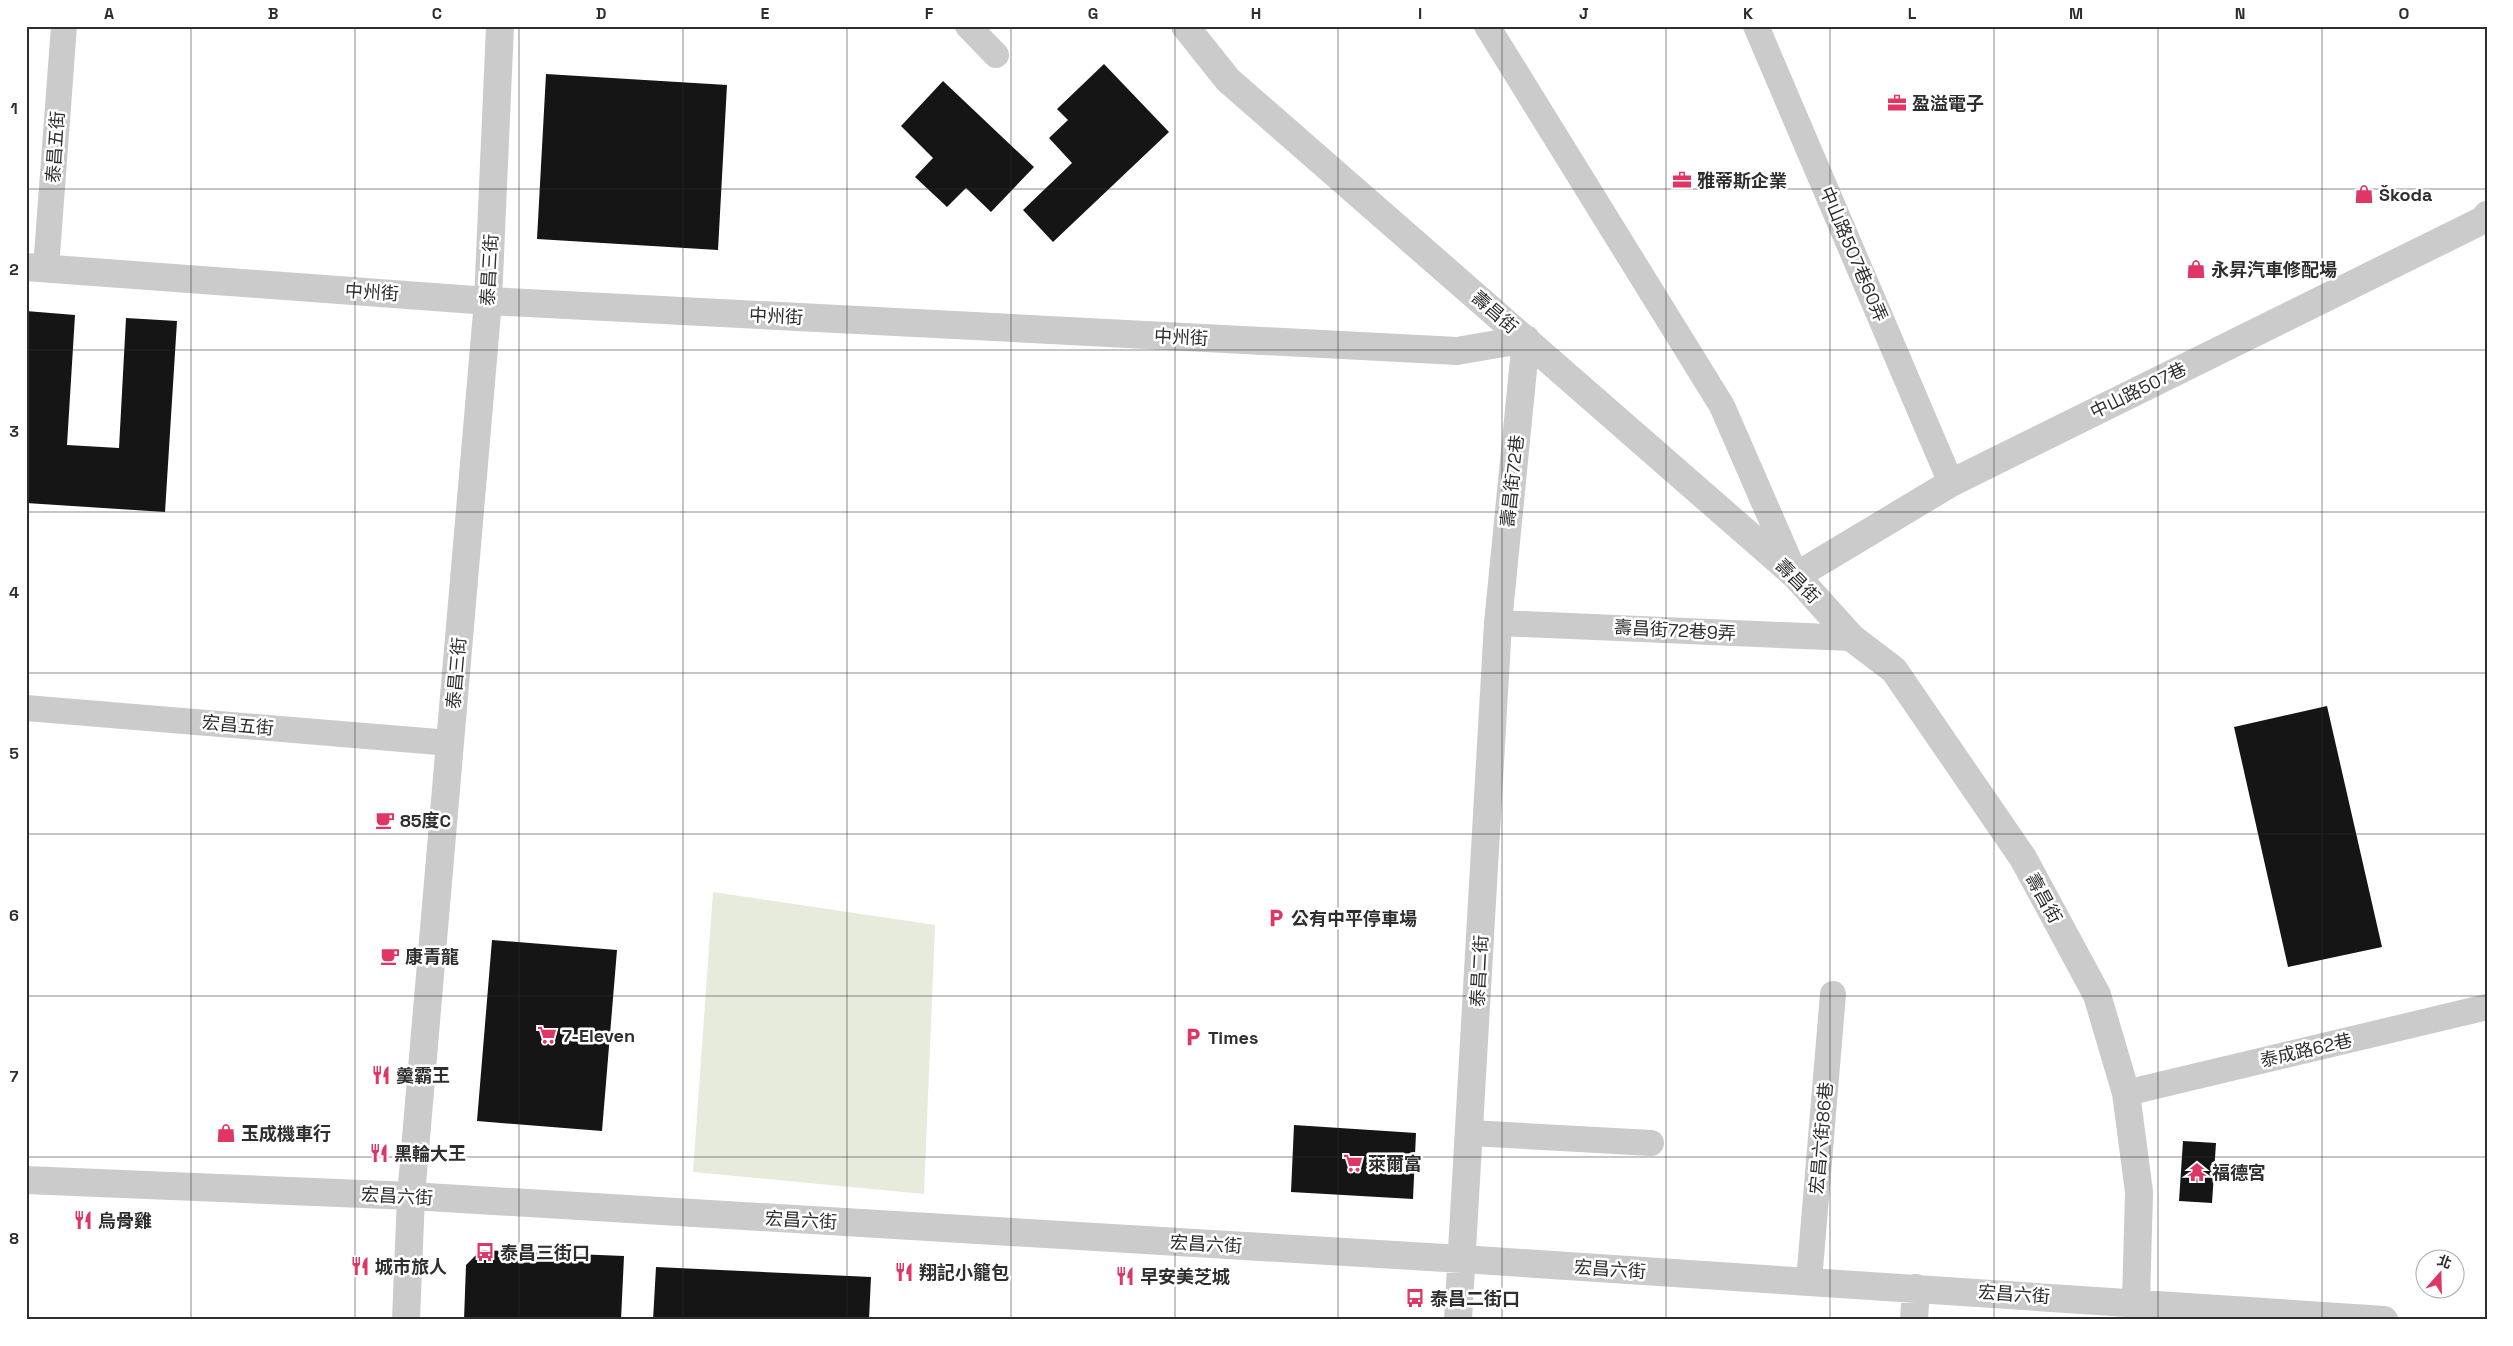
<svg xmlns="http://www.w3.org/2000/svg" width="2513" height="1346" viewBox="0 0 2513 1346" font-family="'Space Grotesk','Noto Sans TC',sans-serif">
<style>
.green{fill:#e7ebdc}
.building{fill:#151515}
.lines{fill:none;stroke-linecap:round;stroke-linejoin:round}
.lane{stroke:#cbcbcb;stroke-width:26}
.street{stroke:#cbcbcb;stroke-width:28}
.grid{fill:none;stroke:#2e2e2e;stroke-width:1;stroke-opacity:0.55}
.labels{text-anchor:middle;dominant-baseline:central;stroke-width:5;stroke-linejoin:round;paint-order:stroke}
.poi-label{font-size:18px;font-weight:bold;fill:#2e2e2e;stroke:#fff;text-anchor:start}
.street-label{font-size:18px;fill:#2e2e2e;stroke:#fff}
.neatline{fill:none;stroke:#2e2e2e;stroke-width:2}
.grid-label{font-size:16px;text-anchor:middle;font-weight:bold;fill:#2e2e2e}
</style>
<rect width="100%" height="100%" fill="#fff"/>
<path class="green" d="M713 892 935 925 924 1194 693 1172Z"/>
<path class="building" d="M1104 64 1169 132 1053 242 1023 210 1072 163 1049 138 1068 120 1057 109Z
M546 74 727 85 718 250 537 239Z
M943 81 1034 167 991 212 966 188 947 207 915 177 933 158 901 126Z
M26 311 75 315 67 445 119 448 126 318 177 321 165 512 26 503Z
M2327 706 2382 947 2288 967 2234 727Z
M492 940 617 950 602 1131 477 1121Z
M1294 1125 1416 1133 1413 1199 1291 1192Z
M2183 1141 2216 1143 2212 1203 2179 1201Z
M481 1250 624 1256 621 1320H464L466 1265Z
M656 1267 871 1277 869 1320H653Z"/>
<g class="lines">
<path class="lane" d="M968 26 996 55
M1487 26 1722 406 1796 576
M1756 26 1951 483
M46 268 64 26
M1498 623 1852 638
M26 708 450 743
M2126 1093 2487 1007
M1470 1133 1651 1143
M1809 1281 1833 994"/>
<path class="street" d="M1185 26 1228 80 1796 576 1852 638 1894 670 2023 858 2097 995 2126 1093 2139 1192 2136 1302
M26 267 488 301 1457 351 1526 339 1498 623 1458 1320
M1796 576 1951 483 2483 220 2487 215
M26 1180 411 1196 1462 1259 2384 1320
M406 1320 411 1196 488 301 500 26
M1914 1320 1916 1288"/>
</g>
<path class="grid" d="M191 26V1320M355 26V1320M519 26V1320M683 26V1320M847 26V1320M1011 26V1320M1175 26V1320M1338 26V1320M1502 26V1320M1666 26V1320M1830 26V1320M1994 26V1320M2158 26V1320M2322 26V1320M26 189H2487M26 350H2487M26 512H2487M26 673H2487M26 834H2487M26 996H2487M26 1157H2487"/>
<defs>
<g id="office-bare" transform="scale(1.5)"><path d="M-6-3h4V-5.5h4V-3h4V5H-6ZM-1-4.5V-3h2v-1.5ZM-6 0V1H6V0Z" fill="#df3665" stroke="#fff" stroke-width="2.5" paint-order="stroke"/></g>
<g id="shop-bare" transform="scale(1.5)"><path d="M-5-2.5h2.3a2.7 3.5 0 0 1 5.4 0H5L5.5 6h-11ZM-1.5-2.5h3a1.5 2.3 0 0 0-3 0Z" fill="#df3665" stroke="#fff" stroke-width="2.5" paint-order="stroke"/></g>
<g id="cafe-bare" transform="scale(1.5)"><path d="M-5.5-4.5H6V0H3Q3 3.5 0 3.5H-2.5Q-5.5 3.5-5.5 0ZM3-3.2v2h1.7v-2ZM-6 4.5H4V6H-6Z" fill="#df3665" stroke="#fff" stroke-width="2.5" paint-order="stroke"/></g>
<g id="parking-bare" transform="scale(1.5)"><path d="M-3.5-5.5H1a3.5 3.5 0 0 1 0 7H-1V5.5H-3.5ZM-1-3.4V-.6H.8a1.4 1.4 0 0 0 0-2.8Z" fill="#df3665" stroke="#fff" stroke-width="2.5" paint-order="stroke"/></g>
<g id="supermarket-bare" transform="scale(1.5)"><path d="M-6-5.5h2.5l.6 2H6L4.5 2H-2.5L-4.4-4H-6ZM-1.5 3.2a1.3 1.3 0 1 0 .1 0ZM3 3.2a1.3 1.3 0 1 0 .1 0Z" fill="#df3665" stroke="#fff" stroke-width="2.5" paint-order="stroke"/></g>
<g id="restaurant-bare" transform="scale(1.5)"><path d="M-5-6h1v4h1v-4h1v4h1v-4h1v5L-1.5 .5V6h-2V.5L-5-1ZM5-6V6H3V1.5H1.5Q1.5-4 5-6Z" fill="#df3665" stroke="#fff" stroke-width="2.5" paint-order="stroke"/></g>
<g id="temple-bare" transform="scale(1.5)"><path d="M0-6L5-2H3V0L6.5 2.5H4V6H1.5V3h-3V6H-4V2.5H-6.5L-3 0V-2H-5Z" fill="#df3665" stroke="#fff" stroke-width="2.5" paint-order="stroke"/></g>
<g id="bus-bare" transform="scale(1.5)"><path d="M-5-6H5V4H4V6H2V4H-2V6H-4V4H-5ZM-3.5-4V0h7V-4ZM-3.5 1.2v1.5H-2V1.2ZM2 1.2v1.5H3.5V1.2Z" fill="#df3665" stroke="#fff" stroke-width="2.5" paint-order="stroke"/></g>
</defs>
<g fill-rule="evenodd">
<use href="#office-bare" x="1897" y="103"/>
<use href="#office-bare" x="1682" y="180"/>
<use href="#shop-bare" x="2364" y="194"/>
<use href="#shop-bare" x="2196" y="269"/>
<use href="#cafe-bare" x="385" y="820"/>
<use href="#parking-bare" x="1276" y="918"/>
<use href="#cafe-bare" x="390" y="956"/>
<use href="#supermarket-bare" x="547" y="1035"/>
<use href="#parking-bare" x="1193" y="1037"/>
<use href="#restaurant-bare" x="381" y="1075"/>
<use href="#shop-bare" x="226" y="1133"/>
<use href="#restaurant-bare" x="379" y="1153"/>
<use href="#supermarket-bare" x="1353" y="1163"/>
<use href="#temple-bare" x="2197" y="1172"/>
<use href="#restaurant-bare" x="83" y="1220"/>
<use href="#bus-bare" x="485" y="1252"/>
<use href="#restaurant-bare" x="360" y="1266"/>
<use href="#restaurant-bare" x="904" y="1272"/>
<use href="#restaurant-bare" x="1125" y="1276"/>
<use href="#bus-bare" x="1415" y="1298"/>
</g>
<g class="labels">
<g class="poi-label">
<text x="1912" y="103">盈溢電子</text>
<text x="1697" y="180">雅蒂斯企業</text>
<text x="2379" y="194">Škoda</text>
<text x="2211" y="269">永昇汽車修配場</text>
<text x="400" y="820">85度C</text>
<text x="1291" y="918">公有中平停車場</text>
<text x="405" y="956">康青龍</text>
<text x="562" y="1035">7-Eleven</text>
<text x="1208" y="1037">Times</text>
<text x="396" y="1075">羹霸王</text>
<text x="241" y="1133">玉成機車行</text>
<text x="394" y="1153">黑輪大王</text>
<text x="1368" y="1163">萊爾富</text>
<text x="2212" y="1172">福德宮</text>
<text x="98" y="1220">烏骨雞</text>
<text x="500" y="1252">泰昌三街口</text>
<text x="375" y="1266">城市旅人</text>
<text x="919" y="1272">翔記小籠包</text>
<text x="1140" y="1276">早安美芝城</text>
<text x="1430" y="1298">泰昌二街口</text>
</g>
<g class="street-label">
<text transform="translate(55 147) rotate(-86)">泰昌五街</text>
<text transform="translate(1854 254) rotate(67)">中山路507巷60弄</text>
<text transform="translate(489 270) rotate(-87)">泰昌三街</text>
<text transform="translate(372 292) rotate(4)">中州街</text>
<text transform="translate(1495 312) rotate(41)">壽昌街</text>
<text transform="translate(776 316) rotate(3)">中州街</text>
<text transform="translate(1181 337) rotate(3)">中州街</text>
<text transform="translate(2138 390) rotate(-26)">中山路507巷</text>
<text transform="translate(1512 481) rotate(-84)">壽昌街72巷</text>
<text transform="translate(1798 581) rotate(45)">壽昌街</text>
<text transform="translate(1675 630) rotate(3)">壽昌街72巷9弄</text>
<text transform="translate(456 673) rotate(-85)">泰昌三街</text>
<text transform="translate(238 725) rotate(5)">宏昌五街</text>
<text transform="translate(2044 898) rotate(61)">壽昌街</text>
<text transform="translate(1479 971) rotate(-87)">泰昌二街</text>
<text transform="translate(2306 1050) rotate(-13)">泰成路62巷</text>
<text transform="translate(1821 1138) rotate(-85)">宏昌六街86巷</text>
<text transform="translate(397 1196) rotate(3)">宏昌六街</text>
<text transform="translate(801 1220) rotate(3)">宏昌六街</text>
<text transform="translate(1206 1244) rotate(3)">宏昌六街</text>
<text transform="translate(1610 1269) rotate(4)">宏昌六街</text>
<text transform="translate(2014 1294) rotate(4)">宏昌六街</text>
</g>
</g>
<rect width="2513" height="1346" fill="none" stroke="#ffffff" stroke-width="55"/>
<g transform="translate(2440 1274) rotate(20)"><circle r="24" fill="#ffffff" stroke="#ababab"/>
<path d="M0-4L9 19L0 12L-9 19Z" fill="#df3665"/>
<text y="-8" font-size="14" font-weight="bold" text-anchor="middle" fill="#2e2e2e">北</text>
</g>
<rect x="28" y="28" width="2458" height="1290" class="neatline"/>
<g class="grid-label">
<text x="109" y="19">A</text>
<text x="273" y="19">B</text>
<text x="437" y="19">C</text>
<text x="601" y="19">D</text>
<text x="765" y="19">E</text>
<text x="929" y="19">F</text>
<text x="1093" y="19">G</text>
<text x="1256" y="19">H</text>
<text x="1420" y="19">I</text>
<text x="1584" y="19">J</text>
<text x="1748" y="19">K</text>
<text x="1912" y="19">L</text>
<text x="2076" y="19">M</text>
<text x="2240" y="19">N</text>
<text x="2404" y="19">O</text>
<text x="14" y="114">1</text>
<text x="14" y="275">2</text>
<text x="14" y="437">3</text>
<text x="14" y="598">4</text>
<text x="14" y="759">5</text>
<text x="14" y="921">6</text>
<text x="14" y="1082">7</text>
<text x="14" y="1244">8</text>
</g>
</svg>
